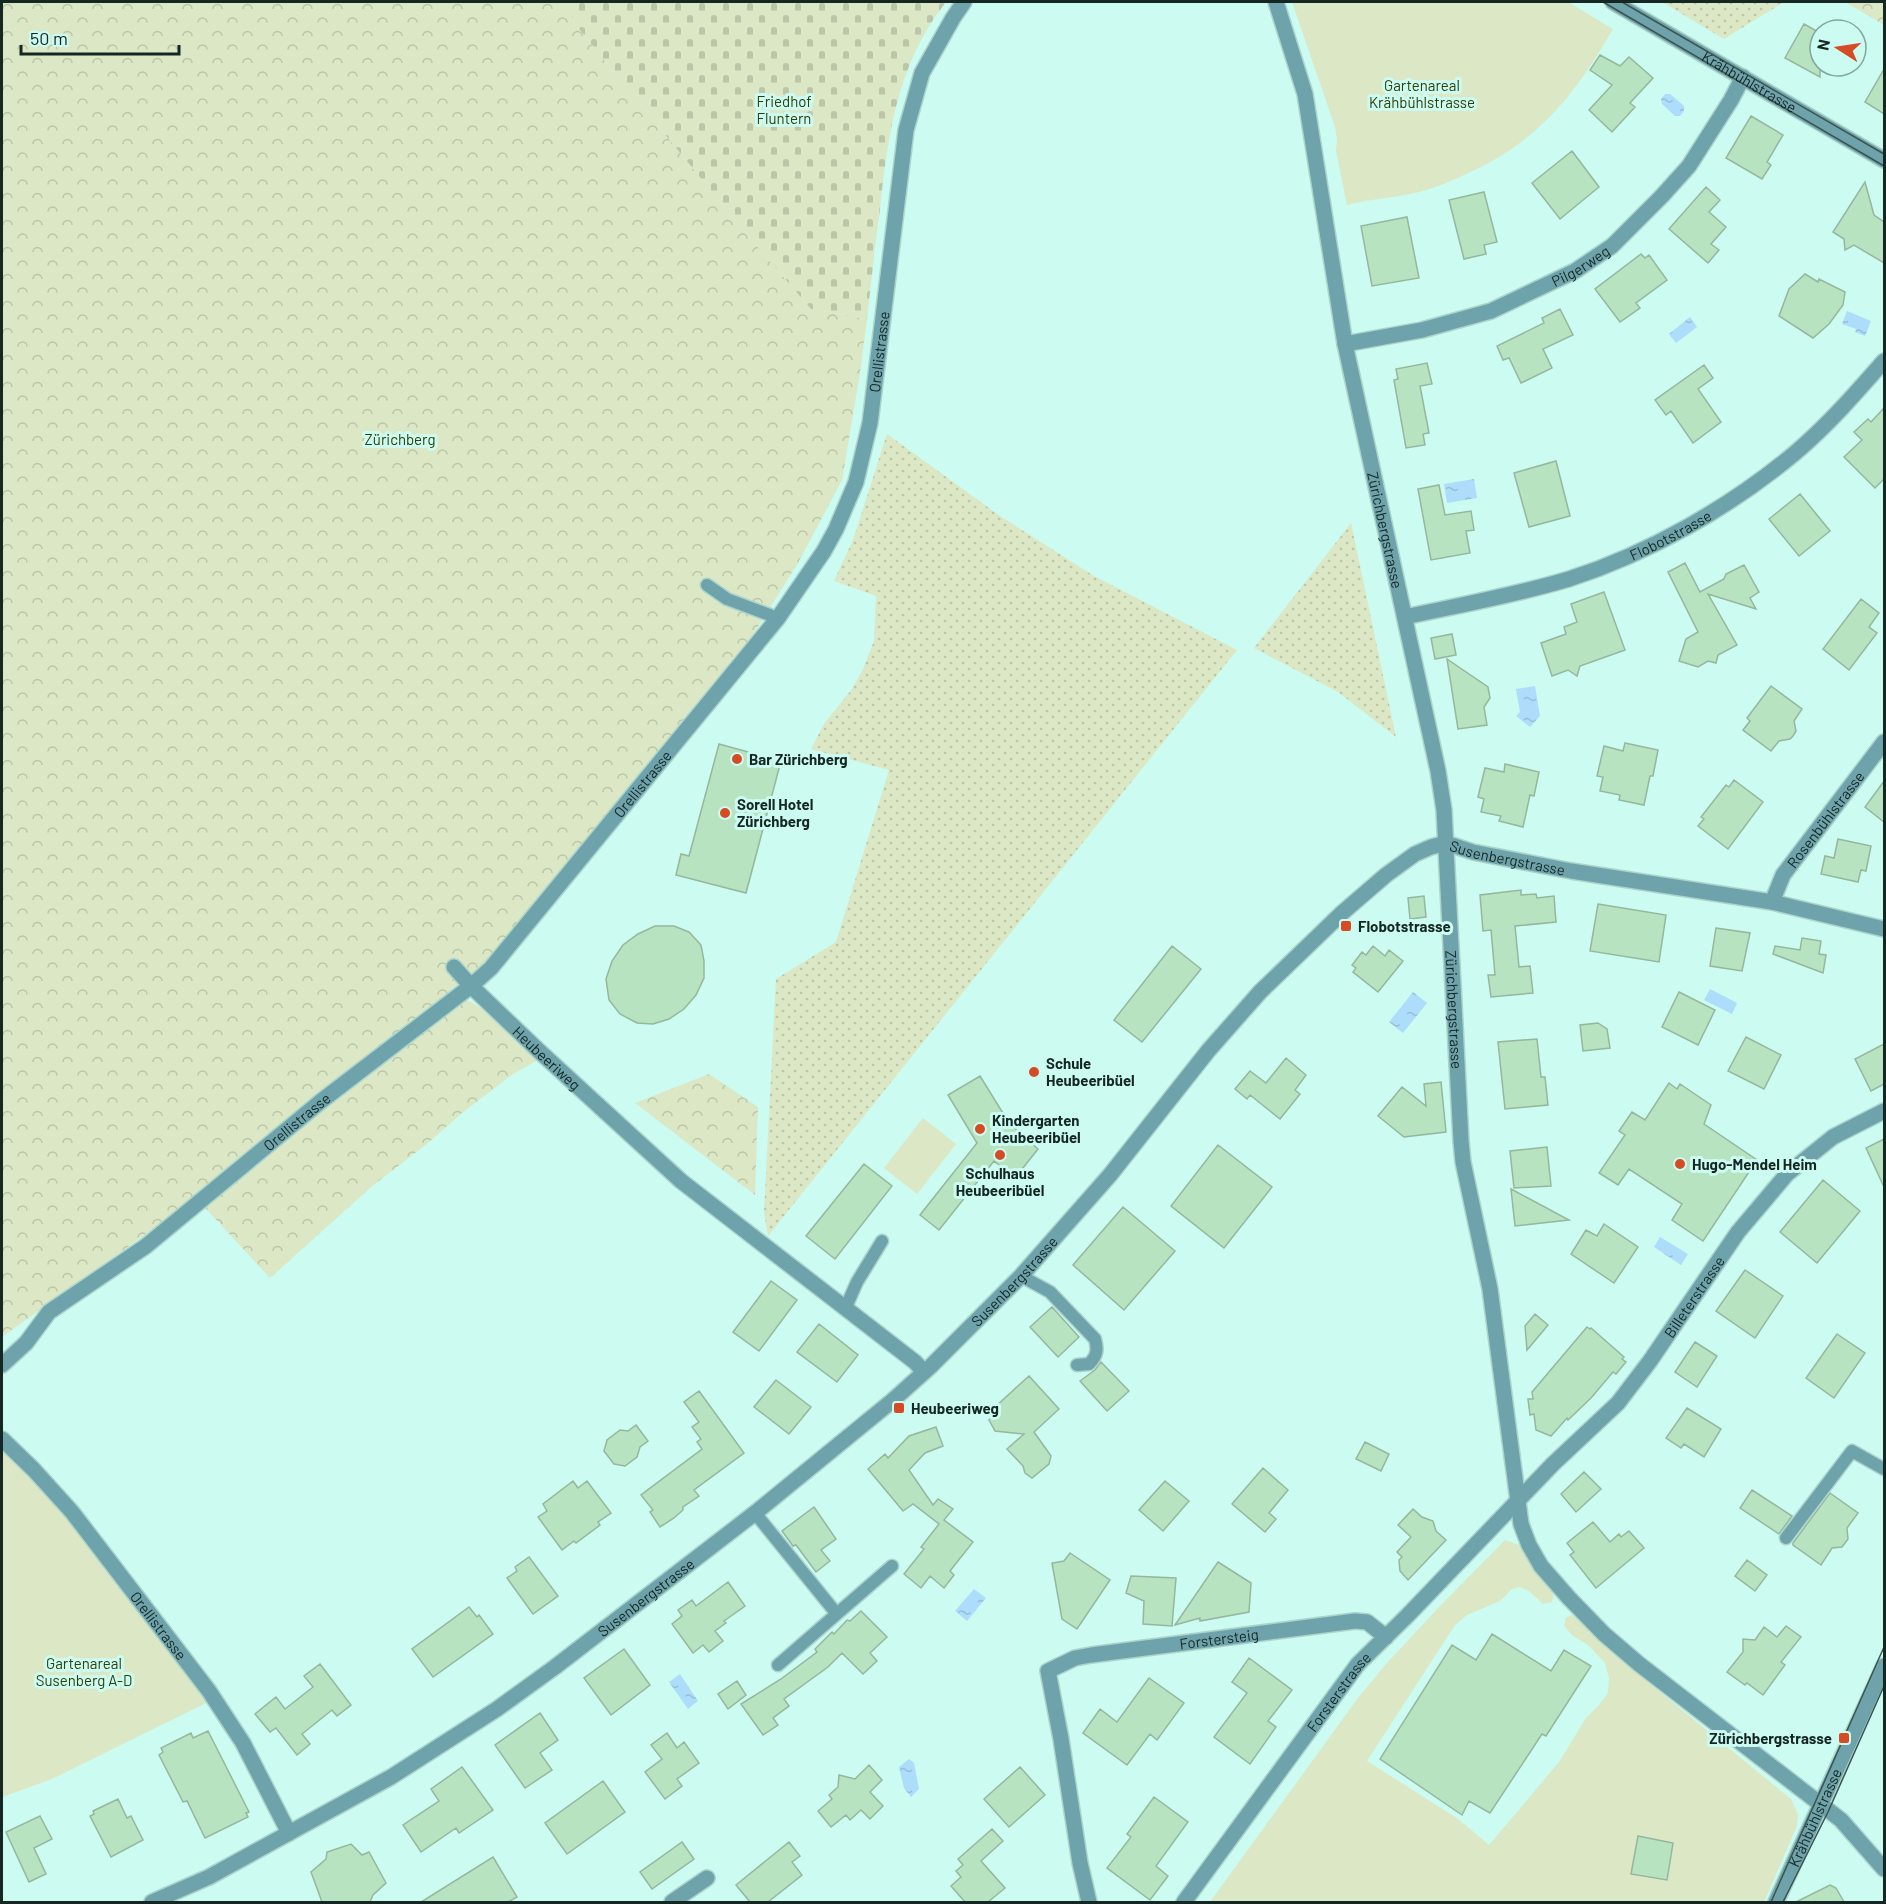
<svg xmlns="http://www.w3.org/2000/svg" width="1886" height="1904" viewBox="0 0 1886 1904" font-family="Barlow,sans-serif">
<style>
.grass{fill:url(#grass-dots)}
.forest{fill:url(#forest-crowns)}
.cemetery{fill:url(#cemetery-stones)}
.garden{fill:#dbe7c5}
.water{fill:url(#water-ripples)}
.building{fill:#b7e3c1;stroke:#96b69e;stroke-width:1.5}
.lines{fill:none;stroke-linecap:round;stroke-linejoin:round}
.service-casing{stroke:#abd5cc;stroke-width:15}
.minor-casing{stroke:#abd5cc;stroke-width:18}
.tertiary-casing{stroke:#abd5cc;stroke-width:18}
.service{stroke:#6fa3ac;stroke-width:12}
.minor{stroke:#6fa3ac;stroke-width:15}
.tertiary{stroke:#6fa3ac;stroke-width:15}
.tram{stroke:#3c544e;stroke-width:1.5}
.poi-dot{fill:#d54c24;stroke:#ccfbf1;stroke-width:2}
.labels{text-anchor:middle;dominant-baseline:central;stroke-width:6;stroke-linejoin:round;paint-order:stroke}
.street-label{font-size:15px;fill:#152723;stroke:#ccfbf1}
.park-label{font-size:15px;fill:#313e09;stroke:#ccfbf1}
.poi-label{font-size:15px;font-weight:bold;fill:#152723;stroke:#ccfbf1;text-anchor:start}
</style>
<defs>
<pattern id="grass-dots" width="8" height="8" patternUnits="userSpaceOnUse" patternTransform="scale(1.5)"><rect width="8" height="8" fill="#dbe7c5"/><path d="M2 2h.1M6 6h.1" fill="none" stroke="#bbc6a9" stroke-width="1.8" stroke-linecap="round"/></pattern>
<pattern id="forest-crowns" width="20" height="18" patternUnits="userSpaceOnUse" patternTransform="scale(1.5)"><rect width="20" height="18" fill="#dbe7c5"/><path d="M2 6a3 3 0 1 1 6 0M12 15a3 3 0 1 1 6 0" fill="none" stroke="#bbc6a9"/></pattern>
<pattern id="cemetery-stones" width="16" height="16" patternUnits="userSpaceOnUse" patternTransform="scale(1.5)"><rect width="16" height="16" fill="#dbe7c5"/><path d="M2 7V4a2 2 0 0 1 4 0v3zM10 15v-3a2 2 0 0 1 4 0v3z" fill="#bbc6a9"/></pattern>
<pattern id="water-ripples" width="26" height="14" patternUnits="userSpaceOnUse" patternTransform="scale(1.5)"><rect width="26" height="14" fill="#aedcfb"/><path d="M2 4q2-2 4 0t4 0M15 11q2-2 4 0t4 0" fill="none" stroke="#95bdd7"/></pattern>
</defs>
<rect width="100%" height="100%" fill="#ccfbf1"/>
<path class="grass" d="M1662 2H1784L1724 39Z
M887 434 1000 516 1094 576 1237 650 768 1236 764 1212 776 979 836 942 889 770 811 749 824 724 852 689 863 669 874 641 876 596 834 581 853 540Z
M1351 523 1396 737 1338 692 1254 648Z"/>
<path class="forest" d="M2 2H567L575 24 743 230 811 309 867 319 860 373 842 480 798 563 752 636 493 954 474 973 450 990 481 1008 538 1060 513 1074 462 1113 428 1143 371 1187 270 1278 196 1198 2 1337Z
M1845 2H1884V25Z
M709 1074 758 1107 755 1195 635 1103Z"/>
<path class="cemetery" d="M567 2H946C897 64 888 134 880 209 875 246 871 283 867 319L811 309 743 230 575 24Z"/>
<path class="garden" d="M1292 2H1568L1613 29C1574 96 1539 141 1466 174 1450 182 1432 189 1415 193 1392 198 1369 199 1347 205L1336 151 1337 139 1335 127Z
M923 1118 956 1144 917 1194 884 1168Z
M5 1450 42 1485 156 1629 208 1702 52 1779 2 1797V1453Z
M1505 1540 1522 1546 1524 1554 1525 1553 1554 1593 1552 1602 1543 1604 1529 1591 1520 1587 1512 1589 1500 1601 1467 1615 1455 1625 1367 1761 1458 1819 1489 1845 1559 1762 1586 1718 1599 1705 1608 1693 1609 1678 1605 1663 1588 1645 1572 1635 1564 1626 1566 1618 1572 1615 1649 1683 1791 1799 1798 1815 1797 1826 1764 1902H1210L1358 1698 1386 1664 1440 1606Z"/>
<path class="water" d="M1665 94H1670L1684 106V111L1680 116H1675L1662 104 1661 99Z
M1847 311 1871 321 1865 336 1855 332 1856 329 1842 324Z
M1690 317 1697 327 1676 343 1669 334Z
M1474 479 1477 498 1447 503 1444 484Z
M1535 686 1540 716 1530 727 1516 716 1520 712 1516 689Z
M1710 989 1737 1003 1732 1014 1704 1000Z
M1413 992 1427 1003 1403 1033 1389 1022Z
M1660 1237 1688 1254 1681 1265 1654 1247Z
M974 1589 986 1598 967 1621 955 1611Z
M680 1674 698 1701 688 1709 669 1682Z
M909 1759 914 1763 919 1789 911 1797 904 1788 899 1767Z"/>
<path class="building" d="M1804 24 1820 33V77L1785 58Z
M1600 55 1620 66 1629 57 1653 78 1630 103 1635 107 1612 132 1589 110 1612 85 1590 70Z
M1884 69V114L1865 102Z
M1751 116 1783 135 1767 162 1771 165 1762 179 1726 158Z
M1572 151 1599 187 1560 219 1532 183Z
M1865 182 1874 215 1884 222V263L1854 245 1845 250 1844 239 1833 232Z
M1706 187 1720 200 1709 212 1726 227 1711 244 1719 250 1708 263 1669 229Z
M1484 192 1497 242 1484 245 1486 254 1464 259 1449 200Z
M1407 217 1419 278 1372 286 1361 226Z
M1641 254 1645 258 1649 255 1667 280 1636 303 1640 308 1620 322 1595 289Z
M1805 274 1818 282 1819 279 1845 292 1843 305 1829 324 1813 338 1779 316 1789 289Z
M1560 309 1573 335 1543 349 1552 368 1521 383 1509 358 1503 360 1497 346 1544 323 1542 318Z
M1427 363 1432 384 1420 386 1429 433 1423 434 1425 445 1406 448 1394 380 1398 379 1396 369Z
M1704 365 1713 378 1698 389 1721 422 1693 443 1671 411 1666 415 1655 400Z
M1884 408V479L1875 488 1844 457 1862 440 1854 432 1868 419 1871 422Z
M1556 461 1570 516 1529 527 1514 473Z
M1439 485 1445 515 1471 511 1474 530 1466 531 1470 553 1431 560 1418 489Z
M1800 494 1830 531 1799 556 1769 519Z
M1685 563 1700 592 1724 579 1726 574 1744 565 1759 592 1750 598 1756 609 1708 594 1737 645 1718 655 1716 663 1708 661 1698 667 1679 661 1686 639 1698 632 1668 572Z
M1604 592 1625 650 1580 666 1577 676 1568 670 1552 676 1541 643 1566 634 1564 627 1577 622 1571 604Z
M1861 599 1879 613 1869 627 1877 633 1849 670 1823 649Z
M1452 634 1456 655 1435 659 1431 638Z
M1447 659 1488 687 1490 698 1484 707 1487 725 1458 729Z
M1771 686 1802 709 1794 721 1796 731 1793 736 1790 739 1779 741 1771 751 1743 730 1750 721 1747 718Z
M1625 743 1658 750 1653 776H1650L1644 805 1619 800 1620 795 1600 791 1603 777 1597 776 1604 746 1623 751Z
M719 744 781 761 746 893 676 875 681 854 689 856Z
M1505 764 1539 772 1534 796 1530 795 1523 827 1499 821 1501 816 1481 812 1484 799 1478 797 1485 768 1504 772Z
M1734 780 1763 802 1728 849 1698 826 1704 819 1701 817 1726 785 1729 787Z
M1884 781V822L1865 807Z
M1838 839 1871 846 1866 871 1861 870 1858 882 1821 874 1825 856 1834 858Z
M1521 890V895L1536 894 1537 898 1554 896 1556 922 1515 926 1519 967 1530 966 1533 993 1491 997 1488 975H1495L1491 930 1483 931 1480 895Z
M1424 896 1426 917 1410 919 1408 898Z
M1598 904 1666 915 1659 962 1590 951Z
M655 926H674L689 932 701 945 704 961V978L696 995 684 1009 669 1019 653 1024 637 1023 620 1014 609 1000 606 979 612 961 623 945 638 934Z
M1716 928 1750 933 1742 971 1710 966Z
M1802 938 1821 941 1819 954 1826 955 1823 973 1773 954 1775 946 1800 950Z
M1172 946 1201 969 1142 1042 1114 1020Z
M1373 946 1385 956 1389 950 1403 961 1378 992 1353 972 1356 968 1352 965 1362 952 1366 955Z
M1679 992 1715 1010 1698 1045 1662 1027Z
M1598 1023 1607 1029 1610 1048 1583 1051 1580 1025Z
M1746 1037 1781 1055 1764 1089 1728 1071Z
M1537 1039 1541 1077H1545L1548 1105 1505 1109 1498 1042Z
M1884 1044V1084L1871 1091 1855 1059Z
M1286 1058 1306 1075 1295 1090 1300 1094 1280 1119 1250 1095 1247 1099 1235 1089 1250 1071 1266 1083Z
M980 1076 1009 1123 1038 1149 1015 1178 994 1161 939 1230 920 1215 977 1143 948 1095Z
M1441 1082 1446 1132 1404 1137 1378 1116 1402 1087 1426 1106 1424 1084Z
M1669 1083 1677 1089 1680 1084 1711 1105 1704 1124 1757 1160 1703 1241 1672 1220 1682 1204 1629 1169 1618 1185 1599 1173 1625 1135 1619 1131 1632 1112 1645 1120Z
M1884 1139V1187L1866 1148Z
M1218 1145 1272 1187 1224 1248 1171 1206Z
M1547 1147 1551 1186 1514 1188 1510 1151Z
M864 1164 892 1186 835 1259 806 1236Z
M1823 1180 1860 1211 1817 1263 1780 1232Z
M1511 1189 1569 1220 1515 1226Z
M1123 1207 1175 1251 1124 1310 1073 1265Z
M1604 1224 1638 1247 1614 1283 1571 1254 1586 1230 1597 1236Z
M1745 1270 1783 1296 1755 1338 1716 1311Z
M771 1281 797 1300 759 1351 733 1332Z
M1052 1307 1079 1337 1058 1357 1030 1327Z
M1535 1314 1548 1325 1527 1350 1525 1326Z
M819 1324 858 1355 837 1382 797 1352Z
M1587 1327 1590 1329 1591 1328 1624 1357 1622 1359 1626 1362 1616 1374 1613 1372 1591 1398 1568 1420 1567 1418 1551 1436 1536 1430 1534 1414 1530 1415 1528 1399H1533L1532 1392Z
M1837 1334 1865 1353 1834 1398 1806 1378Z
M1695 1342 1717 1356 1697 1387 1675 1372Z
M1101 1362 1129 1391 1107 1411 1080 1381 1095 1370Z
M1029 1376 1059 1409 1034 1432 1051 1456 1049 1464 1032 1478 1025 1473 1023 1466 1007 1449 1024 1434 995 1431 989 1420 999 1411 995 1407Z
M776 1380 811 1407 789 1434 754 1407Z
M699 1391 744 1453 694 1490 699 1496 683 1507V1510L674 1518 660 1527 650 1512 653 1510 641 1495 702 1449 697 1442 701 1439 692 1427 699 1422 684 1402Z
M1687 1408 1721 1429 1704 1457 1684 1444 1681 1448 1666 1438Z
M636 1425 648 1441 640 1447 637 1457 625 1466 614 1464 604 1451 607 1440 620 1430 628 1431Z
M936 1427 943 1446 925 1453 909 1470 933 1505 938 1499 953 1509 944 1520 973 1542 950 1571 954 1575 944 1588 930 1576 921 1588 904 1574 924 1549 921 1547 939 1524 913 1504 903 1511 868 1469 885 1454 888 1458 909 1436Z
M1365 1442 1389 1454 1381 1471 1356 1459Z
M1263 1468 1288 1490 1269 1513 1276 1519 1265 1532 1232 1504Z
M1584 1472 1601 1489 1576 1512 1561 1494Z
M573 1481 578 1488 587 1481 611 1513 598 1522 600 1525 576 1543 574 1541 562 1550 538 1517 547 1511 543 1504Z
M1165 1481 1189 1501 1163 1531 1139 1510Z
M1752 1490 1792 1516 1779 1534 1740 1508Z
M1830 1493 1858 1513 1847 1528 1848 1539 1842 1547 1832 1548 1821 1565 1793 1545V1543Z
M814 1507 836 1539 821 1550 830 1561 816 1572 796 1545 793 1546 782 1531Z
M1413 1509 1422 1517 1433 1521 1436 1531 1446 1540 1408 1580 1400 1571 1399 1560 1402 1557 1397 1552 1411 1537 1398 1525Z
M1593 1522 1610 1542 1619 1534 1621 1537 1629 1531 1644 1548 1596 1588 1570 1555 1574 1552 1567 1543Z
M1070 1553 1110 1580 1077 1629 1062 1619 1052 1563 1064 1561Z
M529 1557 558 1596 533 1614 507 1578 517 1571 515 1567Z
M1747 1560 1767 1575 1755 1591 1735 1576Z
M1218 1562 1251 1583 1249 1612 1200 1621V1618L1175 1625Z
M1131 1576 1176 1578 1172 1626 1143 1624 1144 1601 1126 1593Z
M728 1582 745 1606 724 1621 726 1623 715 1631 723 1641 709 1652 703 1645 693 1653 672 1624 682 1616 678 1610 692 1600 696 1606Z
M469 1607 477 1617 479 1615 493 1634 433 1677 412 1649Z
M861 1611 887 1637 870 1653 877 1661 863 1674 842 1653 828 1667 784 1699 789 1706 773 1718 778 1725 763 1735 741 1704 781 1679 817 1652 815 1649 832 1632 834 1634 847 1620 850 1621Z
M1786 1626 1801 1637 1781 1662 1785 1665 1763 1695 1747 1683 1745 1685 1727 1672 1743 1652V1639L1755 1640 1764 1627 1777 1637Z
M1492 1634 1551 1671 1564 1650 1591 1666 1546 1736 1542 1734 1490 1813 1469 1801 1462 1815 1380 1759 1452 1645 1476 1660Z
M624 1649 650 1685 611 1715 584 1678Z
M1249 1658 1292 1690 1268 1721 1276 1727 1250 1764 1214 1737 1247 1693 1232 1682Z
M320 1664 351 1705 337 1716 332 1710 302 1734 310 1744 297 1755 276 1728 270 1732 255 1714 276 1697 285 1709 313 1687 304 1676Z
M1149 1678 1184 1703 1157 1740 1150 1734 1127 1765 1083 1733 1100 1709 1117 1722Z
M737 1681 746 1695 728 1709 718 1694Z
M540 1713 558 1740 540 1753 552 1770 525 1788 495 1745Z
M208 1731 249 1812 246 1813 248 1817 205 1838 187 1801 183 1802 159 1755 163 1752 161 1748 191 1733 193 1738Z
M667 1733 677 1748 684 1742 699 1763 677 1779 682 1786 665 1799 645 1772 662 1759 651 1745Z
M869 1765 882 1780 870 1792 883 1806 870 1819 861 1810 850 1820 846 1815 831 1827 818 1811 832 1799 829 1795 838 1787 839 1775 855 1779Z
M462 1767 493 1810 459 1833 456 1828 421 1852 403 1825 439 1801 431 1789Z
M1020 1767 1045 1795 1009 1827 984 1799Z
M603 1781 625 1812 567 1854 545 1823Z
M1154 1797 1188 1822 1156 1866 1168 1876 1150 1900 1107 1868 1131 1837 1127 1834Z
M118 1799 127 1818 131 1816 143 1840 111 1857 90 1816 94 1814 93 1811Z
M40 1816 52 1839 34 1848 46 1874 29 1882 6 1832Z
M992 1829 1003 1841 981 1861 1005 1888 988 1902H965L951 1886 961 1877 956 1871 963 1865 958 1859Z
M1638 1836 1673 1843 1667 1880 1631 1874Z
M682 1842 694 1859 652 1889 640 1872Z
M789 1842 800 1856 792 1862 802 1875 768 1902H750L736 1885Z
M351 1844 362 1855 369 1852 386 1883 373 1895 370 1902H322L311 1872 326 1859 327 1852Z
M493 1857 517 1897 508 1902H421Z
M1830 1885 1836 1888 1844 1902H1796Z"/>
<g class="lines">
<g class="service-casing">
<path id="service" d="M707 585 727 599 778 618
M1021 1276 1050 1292 1095 1339C1098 1350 1097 1356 1089 1364L1077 1365
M846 1307 857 1282 882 1241
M755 1513 836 1613
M1786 1538 1852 1451 1884 1469
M778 1665 892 1566"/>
</g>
<g class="minor-casing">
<g id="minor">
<path id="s1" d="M1276 2 1305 94 1345 344 1438 771 1444 810 1461 1141 1463 1162 1490 1289 1521 1524 1529 1545 1541 1566 1569 1598 1604 1634 1639 1664 1841 1820 1884 1869"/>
<path id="s2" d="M1345 344 1422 330 1491 311 1575 271 1612 246 1662 196 1689 166 1731 100 1743 77"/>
<path id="s3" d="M1405 617C1460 605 1516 595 1569 579 1650 553 1730 507 1795 453 1828 425 1856 393 1884 361"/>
<path id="s4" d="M1772 902 1783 875 1884 742"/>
<path id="s5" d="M454 967 471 986 539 1051 681 1181 915 1362 924 1372"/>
<path id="s6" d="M2 1365 26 1343 49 1312 146 1246 320 1102 471 986 491 968 778 618 824 551 836 529 856 482 870 423 906 130 922 73 953 18 964 2"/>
<path id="s7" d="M2 1439 34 1470 72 1512 209 1691 243 1743 289 1833"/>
<path id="s8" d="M152 1902 209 1877 391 1777 497 1709 555 1667 755 1513 892 1401 931 1366 1021 1276 1110 1175 1208 1051 1260 992 1342 913 1386 875 1415 854 1431 847 1446 843 1473 852 1571 871 1772 902 1884 929"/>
<path d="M672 1902 707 1878"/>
<path id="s9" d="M1089 1902 1080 1863 1061 1739 1048 1671 1075 1658 1091 1655 1355 1621 1367 1622 1386 1637"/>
<path id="s10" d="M1184 1902 1358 1664 1408 1615 1553 1464 1618 1403 1650 1361 1738 1232 1787 1174 1833 1137 1884 1111"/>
</g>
</g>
<g class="tertiary-casing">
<g id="tertiary">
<path id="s11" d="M1613 2 1884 160"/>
<path id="s12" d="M1776 1902 1884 1666"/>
</g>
</g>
<use href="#service" class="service"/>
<use href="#minor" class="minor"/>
<use href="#tertiary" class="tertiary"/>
<path class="tram" d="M1603 2 1884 166
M1622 2 1884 154
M1771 1902 1884 1647
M1783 1902 1828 1812 1884 1686"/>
</g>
<g class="poi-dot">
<circle cx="737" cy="759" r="6"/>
<circle cx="725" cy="813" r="6"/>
<rect x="1340" y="920" width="12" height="12" rx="3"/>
<circle cx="1034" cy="1072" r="6"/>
<circle cx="980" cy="1129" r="6"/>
<circle cx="1000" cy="1155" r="6"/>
<circle cx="1680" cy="1164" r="6"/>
<rect x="893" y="1402" width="12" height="12" rx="3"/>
<rect x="1838" y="1732" width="12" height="12" rx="3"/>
</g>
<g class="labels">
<g class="street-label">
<text stroke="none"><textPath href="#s11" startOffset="158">Krähbühlstrasse</textPath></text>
<text stroke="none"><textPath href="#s2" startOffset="250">Pilgerweg</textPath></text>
<text stroke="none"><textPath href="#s6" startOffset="1374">Orellistrasse</textPath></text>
<text stroke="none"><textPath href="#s1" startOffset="540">Zürichbergstrasse</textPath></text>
<text stroke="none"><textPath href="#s3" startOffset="279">Flobotstrasse</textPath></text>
<text stroke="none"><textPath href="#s6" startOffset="870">Orellistrasse</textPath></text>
<text stroke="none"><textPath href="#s4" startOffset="99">Rosenbühlstrasse</textPath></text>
<text stroke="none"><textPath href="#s8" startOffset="1752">Susenbergstrasse</textPath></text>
<text stroke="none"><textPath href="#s1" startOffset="1026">Zürichbergstrasse</textPath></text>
<text stroke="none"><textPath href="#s5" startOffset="130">Heubeeriweg</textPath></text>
<text stroke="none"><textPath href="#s6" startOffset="384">Orellistrasse</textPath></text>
<text stroke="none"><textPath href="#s8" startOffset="1068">Susenbergstrasse</textPath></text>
<text stroke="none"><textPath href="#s10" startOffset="794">Billeterstrasse</textPath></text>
<text stroke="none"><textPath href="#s8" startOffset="582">Susenbergstrasse</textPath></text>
<text stroke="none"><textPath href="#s7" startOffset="244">Orellistrasse</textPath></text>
<text stroke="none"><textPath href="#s9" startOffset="410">Forstersteig</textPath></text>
<text stroke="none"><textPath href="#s10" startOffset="261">Forsterstrasse</textPath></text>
<text stroke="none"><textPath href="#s12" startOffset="93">Krähbühlstrasse</textPath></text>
</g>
<g class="park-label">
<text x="1422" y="85">Gartenareal<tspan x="1422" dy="17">Krähbühlstrasse</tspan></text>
<text x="784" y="101">Friedhof<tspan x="784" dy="17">Fluntern</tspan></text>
<text x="400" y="439">Zürichberg</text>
<text x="84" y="1663">Gartenareal<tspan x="84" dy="17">Susenberg A-D</tspan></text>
</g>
<g class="poi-label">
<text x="749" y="759">Bar Zürichberg</text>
<text x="737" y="804">Sorell Hotel<tspan x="737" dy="17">Zürichberg</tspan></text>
<text x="1358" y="926">Flobotstrasse</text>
<text x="1046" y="1063">Schule<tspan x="1046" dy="17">Heubeeribüel</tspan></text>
<text x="992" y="1120">Kindergarten<tspan x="992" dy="17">Heubeeribüel</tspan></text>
<text x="1692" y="1164">Hugo-Mendel Heim</text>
<text x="1000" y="1173" text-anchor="middle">Schulhaus<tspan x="1000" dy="17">Heubeeribüel</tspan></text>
<text x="911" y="1408">Heubeeriweg</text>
<text x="1832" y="1738" text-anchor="end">Zürichbergstrasse</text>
</g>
</g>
<rect width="1886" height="1904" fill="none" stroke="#152723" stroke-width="6"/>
<g transform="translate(1838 48) rotate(282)"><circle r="28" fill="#ccfbf1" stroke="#83a69f" stroke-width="1.5"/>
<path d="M0-4.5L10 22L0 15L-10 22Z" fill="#d54c24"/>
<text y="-9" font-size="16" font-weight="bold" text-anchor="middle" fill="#152723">N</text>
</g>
<path d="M21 45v9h158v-9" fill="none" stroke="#152723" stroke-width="3"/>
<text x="30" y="45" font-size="18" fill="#152723" stroke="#ccfbf1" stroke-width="4.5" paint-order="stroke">50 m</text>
</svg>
